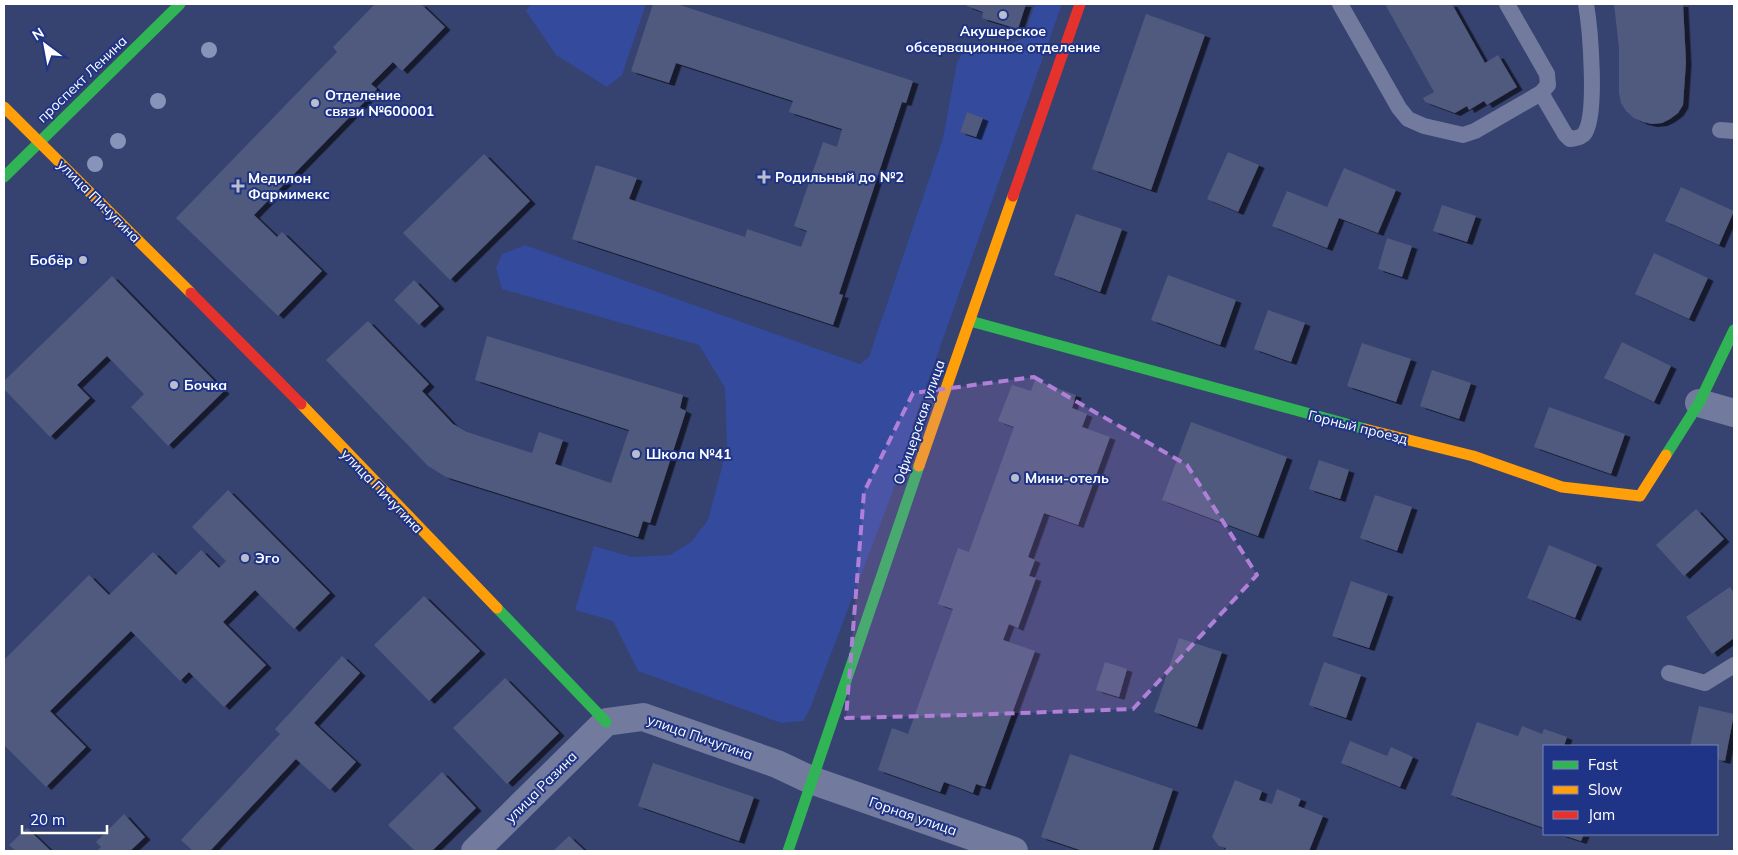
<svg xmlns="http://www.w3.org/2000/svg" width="1738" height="855" viewBox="0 0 1738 855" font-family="Mulish,sans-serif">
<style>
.green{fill:#334a9d;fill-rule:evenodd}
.building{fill:#505a7e;filter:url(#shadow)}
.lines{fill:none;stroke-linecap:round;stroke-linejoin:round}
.lane{stroke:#727b9d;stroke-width:16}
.street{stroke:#727b9d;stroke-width:28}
.fast{stroke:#30b455;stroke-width:11}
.slow{stroke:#ff9f0a;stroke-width:11}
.jam{stroke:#e5322d;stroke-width:11}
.tree{fill:#8893ba}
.marked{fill:#b080d9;fill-opacity:0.2;stroke:#b080d9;stroke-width:4;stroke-dasharray:10 6;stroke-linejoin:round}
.poi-dot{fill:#b9bdcd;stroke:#1f3486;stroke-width:2}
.labels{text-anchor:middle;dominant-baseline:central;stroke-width:4;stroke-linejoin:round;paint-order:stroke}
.poi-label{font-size:14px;font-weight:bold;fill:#fff;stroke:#1f3486;text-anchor:start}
.street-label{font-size:14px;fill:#fff;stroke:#1f3486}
</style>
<defs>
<filter id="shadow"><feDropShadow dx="5.5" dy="3" stdDeviation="0" flood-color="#0009"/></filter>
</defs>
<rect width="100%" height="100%" fill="#36426f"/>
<path class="green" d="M531 4H646L622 75 607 87 556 55 526 11Z
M1035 4H1062L912 426 913 438 810 709 803 721 781 723 638 671 613 621 575 610 594 546 632 557 670 555 691 542 708 520 727 448 725 388 699 345 502 289 496 268 502 254 525 245 860 364 869 357 943 138 957 62C971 37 979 52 999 47 1007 45 1015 41 1023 39ZM967 112 983 118 975 137 960 132Z"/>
<path class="building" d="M375 4H421L445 27 402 71 393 62 371 84 377 89 254 215 277 237 282 232 322 271 278 316 176 218 337 52 333 47Z
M653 4H677L913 81 906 103 902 102 839 294 843 295 833 325 572 239 596 165 637 178 629 199 745 237 747 229 801 247 807 231 794 226 823 142 837 147 842 129 789 112 793 101 676 63 669 83 631 71Z
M967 4H1026L1018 29 982 18 983 12 967 6Z
M1385 4H1452L1485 63 1498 55 1517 87 1487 105 1484 101 1469 110 1467 106 1455 113 1425 102 1423 98 1434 92Z
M1614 4H1683L1686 62 1683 105 1678 113 1670 119 1662 123 1652 124 1643 122 1634 118 1626 111 1621 103 1619 93V48Z
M1146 14 1205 35 1151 190 1092 169Z
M967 112 983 118 976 137 960 132Z
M1228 152 1259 165 1238 212 1207 199Z
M484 154 530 201 450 280 403 233Z
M1344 168 1396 190 1378 233 1339 218 1327 248 1272 226 1287 191 1327 207Z
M1681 187 1734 211 1719 245 1665 221Z
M1442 205 1476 216 1467 242 1433 231Z
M1076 214 1122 229 1100 292 1054 275Z
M1387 238 1412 246 1402 277 1378 269Z
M1654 253 1708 278 1689 319 1635 294Z
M1168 275 1236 300 1220 345 1151 320Z
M112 276 224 391 168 446 131 407 144 394 107 356 77 385 90 398 50 437 4 389V381Z
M414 280 439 306 419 325 394 300Z
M1268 310 1305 323 1291 362 1254 349Z
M368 321 429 384 422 391 453 424 467 432 532 453 539 432 563 440 555 464 611 483 629 430 475 380 487 336 683 395 680 408 686 411 650 523 643 521 638 537 446 477 428 466 326 360Z
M1622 342 1671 366 1654 402 1604 378Z
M1362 343 1411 359 1396 402 1347 386Z
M1432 370 1471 383 1459 419 1420 406Z
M1035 380 1076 395 1072 408 1087 414 1082 427 1110 437 1078 525 1044 513 1028 557 1035 560 1029 576 1036 578 1018 628 1009 624 1003 640 1035 651 985 787 976 784 973 793 944 782 940 792 878 770 892 728 908 734 953 609 938 604 958 548 969 552 1014 427 998 421 1012 385 1031 391Z
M1549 407 1625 434 1611 474 1534 447Z
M1191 422 1287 457 1258 536 1162 500Z
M1319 460 1349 470 1340 499 1309 489Z
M228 490 330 593 294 629 255 590 223 622 266 665 224 707 189 672 180 681 131 631 50 711 86 747 46 787 4 745V660L89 575 109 595 153 552 176 575 201 550 219 568 226 561 192 527Z
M1375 495 1412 507 1397 551 1360 538Z
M1696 509 1724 539 1684 576 1656 545Z
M1549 545 1597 565 1575 618 1527 598Z
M1351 581 1388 594 1369 648 1332 636Z
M1730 587 1734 593V638L1712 654 1686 617Z
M424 596 480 651 429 701 374 645Z
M1179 638 1222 652 1197 727 1154 712Z
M342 656 360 673 314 723 356 762 330 790 296 759 210 851H193L181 840 280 734 275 729Z
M1105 662 1127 669 1119 697 1096 690Z
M1324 662 1361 675 1346 718 1309 705Z
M505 678 559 733 507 784 453 728Z
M1699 706 1734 714 1725 761 1717 759V746H1690Z
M1477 722 1518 736 1522 726 1542 734 1544 729 1567 737 1564 746H1544V828L1451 795Z
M1350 741 1387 756 1391 747 1413 757 1400 787 1341 763Z
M1070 754 1173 789 1152 851H1083L1041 837Z
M653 763 754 797 739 841 638 806Z
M442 772 476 808 432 851H415L388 825Z
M1235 780 1262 791 1259 800 1272 804 1277 789 1301 799 1298 806 1323 816 1309 851H1225L1226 848 1219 846 1212 837Z
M124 814 145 837 130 851H97L101 847 96 842Z
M27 828 51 851H16L9 845Z
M1560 834H1584L1581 841Z
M569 836 585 851H553Z"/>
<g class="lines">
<path class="lane" d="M1340 4 1399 108 1408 119 1424 126 1463 135 1475 131 1541 93 1548 85 1547 74 1507 4
M1541 93 1565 134 1570 139C1575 138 1581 138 1584 134 1598 117 1590 27 1586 4
M1720 130 1734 131
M1669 673 1705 683 1734 665"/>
<path class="street" d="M1699 403 1734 413
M475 851 606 722 643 717 777 764 811 780 1014 851"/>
<path class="fast" d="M4 177 180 4
M970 321 1365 429
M1666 455 1699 403 1734 330
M497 608 606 722
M788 851 919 466"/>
<path class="slow" d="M4 107 191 293
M301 404 497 608
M1365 429 1473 456 1562 487 1640 496 1666 455
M919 466 1013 196"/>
<path class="jam" d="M1013 196 1080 4
M191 293 301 404"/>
</g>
<g class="tree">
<circle cx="209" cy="50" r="8"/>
<circle cx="158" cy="101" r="8"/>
<circle cx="118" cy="141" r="8"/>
<circle cx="95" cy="164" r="8"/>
</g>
<path class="marked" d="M1034 377 1187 465 1257 575 1133 709 965 715 846 718 864 492 913 393Z"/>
<g class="poi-dot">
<circle cx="1003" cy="15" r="5"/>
<circle cx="315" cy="103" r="5"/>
<path d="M761.5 169.5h5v5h5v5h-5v5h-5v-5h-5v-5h5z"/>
<path d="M235.5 178.5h5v5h5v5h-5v5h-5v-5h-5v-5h5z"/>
<circle cx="83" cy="260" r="5"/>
<circle cx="174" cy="385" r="5"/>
<circle cx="636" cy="454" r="5"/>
<circle cx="1015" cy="478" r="5"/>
<circle cx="245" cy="558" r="5"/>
</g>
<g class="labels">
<g class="poi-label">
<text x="1003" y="31" text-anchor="middle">Акушерское<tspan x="1003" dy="16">обсервационное отделение</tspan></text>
<text x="325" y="95">Отделение<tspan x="325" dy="16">связи №600001</tspan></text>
<text x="775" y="177">Родильный до №2</text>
<text x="248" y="178">Медилон<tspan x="248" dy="16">Фармимекс</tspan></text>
<text x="73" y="260" text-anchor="end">Бобёр</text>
<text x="184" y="385">Бочка</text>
<text x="646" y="454">Школа №41</text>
<text x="1025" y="478">Мини-отель</text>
<text x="255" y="558">Эго</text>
</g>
<g class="street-label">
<text transform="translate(82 79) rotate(-44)">проспект Ленина</text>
<text transform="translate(99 201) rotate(45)">улица Пичугина</text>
<text transform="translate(919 422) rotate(-71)">Офицерская улица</text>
<text transform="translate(1358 427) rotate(14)">Горный проезд</text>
<text transform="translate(382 491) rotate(46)">улица Пичугина</text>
<text transform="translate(700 737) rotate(19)">улица Пичугина</text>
<text transform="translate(541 787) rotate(-45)">улица Разина</text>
<text transform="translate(913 816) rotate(19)">Горная улица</text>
</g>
</g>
<rect width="1738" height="855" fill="none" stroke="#ffffff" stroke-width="10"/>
<rect x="1543" y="745" width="175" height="90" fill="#1f3486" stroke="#7985b6"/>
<rect x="1553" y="761" width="25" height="8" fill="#30b455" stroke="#7985b6"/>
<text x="1588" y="770" font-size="15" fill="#ffffff">Fast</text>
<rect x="1553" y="786" width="25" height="8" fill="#ff9f0a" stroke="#7985b6"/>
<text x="1588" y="795" font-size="15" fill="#ffffff">Slow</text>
<rect x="1553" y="811" width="25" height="8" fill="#e5322d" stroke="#7985b6"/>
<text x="1588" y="820" font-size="15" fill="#ffffff">Jam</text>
<g transform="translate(45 45) rotate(328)" stroke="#1f3486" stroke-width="4" paint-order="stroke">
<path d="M0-4L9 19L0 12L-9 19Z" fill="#ffffff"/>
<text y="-8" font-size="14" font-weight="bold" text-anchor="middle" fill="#ffffff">N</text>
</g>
<path d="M22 825v8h85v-8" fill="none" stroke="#ffffff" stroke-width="2.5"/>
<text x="30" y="825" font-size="15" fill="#ffffff" stroke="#1f3486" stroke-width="4" paint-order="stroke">20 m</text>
</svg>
